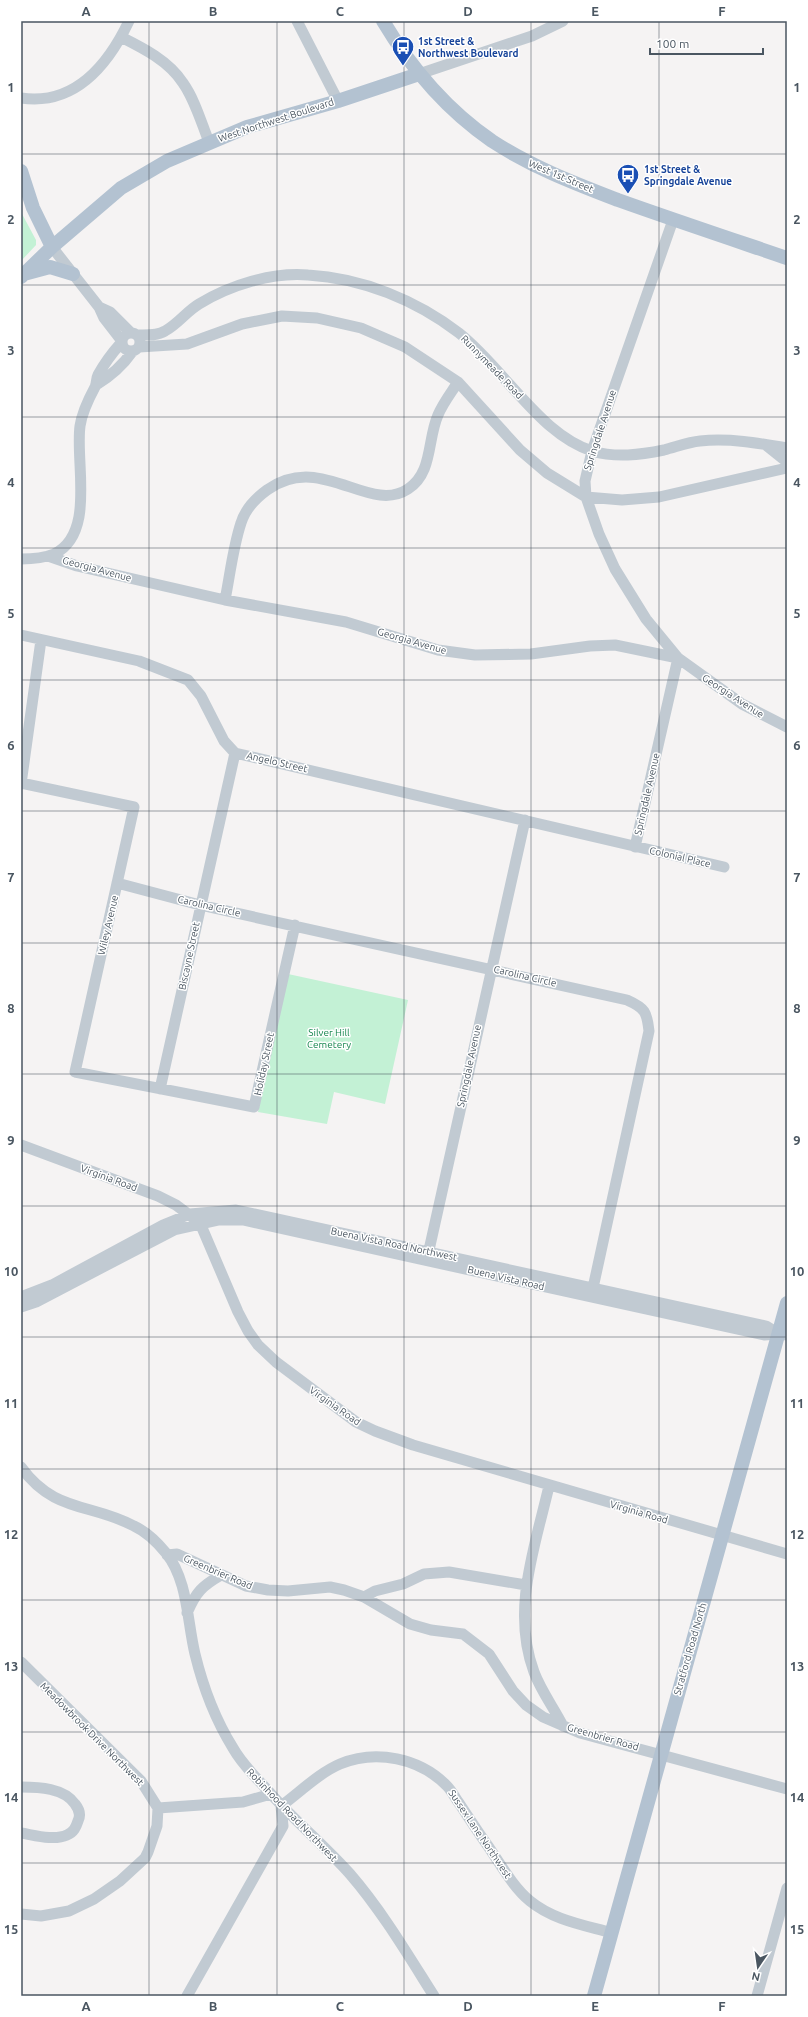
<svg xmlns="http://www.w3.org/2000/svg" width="808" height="2017" viewBox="0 0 808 2017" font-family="Ubuntu,sans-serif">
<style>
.green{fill:#c3f1d5}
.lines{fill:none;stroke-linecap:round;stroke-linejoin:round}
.minor{stroke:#c1cad2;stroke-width:11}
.major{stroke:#b3c2d1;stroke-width:14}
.grid{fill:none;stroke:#4a5661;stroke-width:1;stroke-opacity:0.55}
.labels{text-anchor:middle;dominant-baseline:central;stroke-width:3;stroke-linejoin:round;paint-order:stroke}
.transit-label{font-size:10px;font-weight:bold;fill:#164399;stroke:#fff;text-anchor:start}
.street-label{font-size:10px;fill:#4a5661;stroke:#fff}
.park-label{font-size:10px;fill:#17864f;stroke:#fff}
.neatline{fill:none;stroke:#4a5661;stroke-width:1.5}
.grid-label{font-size:13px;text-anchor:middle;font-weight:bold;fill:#4a5661}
</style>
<rect width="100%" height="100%" fill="#f5f3f3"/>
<path class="green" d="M21 212 36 240V245L21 261Z
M288 974 408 1000 385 1104 334 1092 327 1124 258 1112Z"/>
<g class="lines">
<path class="minor" d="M297 21 338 101
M121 37C143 48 169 61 183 83 195 100 201 122 209 142
M419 74 532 36 563 21
M21 98C75 106 108 65 129 21
M52 247 99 307 104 318 121 340
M99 307 110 312 131 333
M122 342a9 9 0 1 1 18 0a9 9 0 1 1-18 0Z
M137 335C146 335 157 336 165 331 178 324 187 311 199 304 230 285 272 272 308 275 362 278 416 300 459 333 478 348 495 368 510 385 533 410 558 440 592 451 616 458 640 455 664 450 676 447 688 442 700 441 729 438 758 443 787 448
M139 347 187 344 242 324 282 316 317 318 361 328 405 347 458 382 520 450 547 473 586 497 622 500 659 497 787 468
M96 385C109 377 123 365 132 352
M767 446 787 462
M48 556 77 566 225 600 346 622 438 650 475 655 531 654 590 646 615 645 678 658 742 704 787 727
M21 559C32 559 44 558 54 554 96 534 75 463 80 426 82 412 88 400 95 387 97 383 96 379 98 375 104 364 113 352 121 343
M225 600C230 575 233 547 241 523 245 510 256 498 267 490 321 451 369 515 408 489 433 473 427 440 438 415 443 403 451 393 458 382
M21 635 139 661 188 680 201 696 224 741 235 753 724 867
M21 783 134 807 75 1072 254 1107 295 925
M21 784 41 640
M635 847 678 658 646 619 615 569 599 534 586 497 585 481 592 451 673 220
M117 883 200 905 627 1000C645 1008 647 1012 649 1031L591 1297
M160 1089 235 753
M21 1145 158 1196 176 1205 200 1223 238 1312 248 1331 258 1345 276 1362 356 1422 375 1431 413 1445 787 1554
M427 1259 525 820
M21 1297 52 1285 163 1225 190 1214 236 1210 766 1326 779 1334
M21 1307 36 1302 174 1230 219 1220H243L764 1335 779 1334 787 1335
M21 1467C54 1513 91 1503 134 1526 147 1532 157 1542 166 1553 188 1580 187 1621 195 1654 203 1687 215 1719 233 1748 243 1766 258 1779 271 1794 296 1822 325 1846 350 1874 382 1911 408 1955 434 1996
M549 1486C535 1547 511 1610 534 1672 541 1691 554 1708 563 1726
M167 1555 177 1554 246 1586 268 1590 288 1591 330 1587 344 1590 364 1597 410 1624 431 1630 463 1634 489 1654 513 1691 526 1705 543 1717 580 1733 787 1789
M364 1597 375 1591 403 1584 424 1574 449 1572 526 1585
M187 1613C196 1592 202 1586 221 1575
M21 1662 141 1781 158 1808 157 1826 148 1852 145 1858 120 1881 94 1899 69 1911 41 1916 21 1914
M21 1787C39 1787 64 1788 75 1804 79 1809 81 1815 78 1821 76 1827 74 1832 67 1835 54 1841 34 1835 21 1833
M158 1808 243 1802 271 1794
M187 1996 283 1826 281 1806C300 1792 319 1773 340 1764 376 1749 420 1758 447 1786 452 1791 455 1798 459 1803 469 1818 478 1832 488 1846 501 1865 513 1887 530 1901 553 1920 584 1925 612 1933
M757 1996 787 1888"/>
<path class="major" d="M383 21C411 68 447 110 492 141 532 167 574 183 618 200 674 220 731 239 787 258
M21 171 33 208 52 247
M24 274 50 267 73 274
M21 277 52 247 121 188 167 161 247 127 338 101 419 74
M594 1996 787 1303"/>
</g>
<path class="grid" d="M149 21V1996M277 21V1996M404 21V1996M531 21V1996M659 21V1996M21 154H787M21 285H787M21 417H787M21 548H787M21 680H787M21 811H787M21 943H787M21 1074H787M21 1206H787M21 1337H787M21 1469H787M21 1600H787M21 1732H787M21 1863H787"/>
<defs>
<g id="bus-pin" transform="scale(1.15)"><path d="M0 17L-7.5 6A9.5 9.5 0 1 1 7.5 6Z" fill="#1a4fb4" stroke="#fff"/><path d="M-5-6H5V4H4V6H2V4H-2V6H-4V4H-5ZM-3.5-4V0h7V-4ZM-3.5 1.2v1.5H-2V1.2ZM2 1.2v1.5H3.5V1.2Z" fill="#fff"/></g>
</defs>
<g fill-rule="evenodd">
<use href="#bus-pin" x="403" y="47"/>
<use href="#bus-pin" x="628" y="175"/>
</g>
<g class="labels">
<g class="transit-label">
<text x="418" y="41">1st Street &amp;<tspan x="418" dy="12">Northwest Boulevard</tspan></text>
<text x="644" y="169">1st Street &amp;<tspan x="644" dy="12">Springdale Avenue</tspan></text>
</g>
<g class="street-label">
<text transform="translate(276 120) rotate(-18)">West Northwest Boulevard</text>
<text transform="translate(561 176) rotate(23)">West 1st Street</text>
<text transform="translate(492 367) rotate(46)">Runnymeade Road</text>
<text transform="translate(600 430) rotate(-72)">Springdale Avenue</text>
<text transform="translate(97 569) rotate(15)">Georgia Avenue</text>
<text transform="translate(412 641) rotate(16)">Georgia Avenue</text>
<text transform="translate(733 696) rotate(33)">Georgia Avenue</text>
<text transform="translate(277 762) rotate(13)">Angelo Street</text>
<text transform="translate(647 794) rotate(-77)">Springdale Avenue</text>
<text transform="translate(680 857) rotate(13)">Colonial Place</text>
<text transform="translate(209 906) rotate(13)">Carolina Circle</text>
<text transform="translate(108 925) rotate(-77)">Wiley Avenue</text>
<text transform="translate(189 956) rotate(-78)">Biscayne Street</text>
<text transform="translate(525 976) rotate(13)">Carolina Circle</text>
<text transform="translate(264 1064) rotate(-78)">Holiday Street</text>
<text transform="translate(469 1066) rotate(-78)">Springdale Avenue</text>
<text transform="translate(109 1178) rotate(20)">Virginia Road</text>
<text transform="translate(394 1244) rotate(12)">Buena Vista Road Northwest</text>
<text transform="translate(506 1278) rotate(13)">Buena Vista Road</text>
<text transform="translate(335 1406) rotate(35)">Virginia Road</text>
<text transform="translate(639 1512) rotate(16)">Virginia Road</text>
<text transform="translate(218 1572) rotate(23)">Greenbrier Road</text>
<text transform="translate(690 1649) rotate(-74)">Stratford Road North</text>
<text transform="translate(92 1734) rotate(45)">Meadowbrook Drive Northwest</text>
<text transform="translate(603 1737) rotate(16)">Greenbrier Road</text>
<text transform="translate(292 1815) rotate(46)">Robinhood Road Northwest</text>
<text transform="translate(480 1834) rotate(56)">Sussex Lane Northwest</text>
</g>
<g class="park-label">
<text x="329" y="1032">Silver Hill<tspan x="329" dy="12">Cemetery</tspan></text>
</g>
</g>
<rect width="808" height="2017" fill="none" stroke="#ffffff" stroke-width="44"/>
<g transform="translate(758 1967) rotate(193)" stroke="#ffffff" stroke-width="3" paint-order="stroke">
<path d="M0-3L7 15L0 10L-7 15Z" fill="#4a5661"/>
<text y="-6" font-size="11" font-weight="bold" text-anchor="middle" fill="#4a5661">N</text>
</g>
<path d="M650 48v6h113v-6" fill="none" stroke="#4a5661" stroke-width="2"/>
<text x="656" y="48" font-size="12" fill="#4a5661" stroke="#ffffff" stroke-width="3" paint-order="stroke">100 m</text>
<rect x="22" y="22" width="764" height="1973" class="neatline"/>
<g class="grid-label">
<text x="86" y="16">A</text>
<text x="213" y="16">B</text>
<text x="340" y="16">C</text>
<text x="468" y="16">D</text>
<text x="595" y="16">E</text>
<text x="722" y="16">F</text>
<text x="11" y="92">1</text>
<text x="797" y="92">1</text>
<text x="11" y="224">2</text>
<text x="797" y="224">2</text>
<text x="11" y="355">3</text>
<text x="797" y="355">3</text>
<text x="11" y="487">4</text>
<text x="797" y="487">4</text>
<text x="11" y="618">5</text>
<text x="797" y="618">5</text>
<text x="11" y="750">6</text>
<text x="797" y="750">6</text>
<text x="11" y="882">7</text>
<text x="797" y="882">7</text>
<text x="11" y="1013">8</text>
<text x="797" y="1013">8</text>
<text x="11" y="1145">9</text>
<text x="797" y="1145">9</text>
<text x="11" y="1276">10</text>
<text x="797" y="1276">10</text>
<text x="11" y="1408">11</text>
<text x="797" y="1408">11</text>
<text x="11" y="1539">12</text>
<text x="797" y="1539">12</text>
<text x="11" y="1671">13</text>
<text x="797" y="1671">13</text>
<text x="11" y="1802">14</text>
<text x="797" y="1802">14</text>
<text x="11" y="1934">15</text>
<text x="797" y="1934">15</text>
<text x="86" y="2011">A</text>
<text x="213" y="2011">B</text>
<text x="340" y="2011">C</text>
<text x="468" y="2011">D</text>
<text x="595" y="2011">E</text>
<text x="722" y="2011">F</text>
</g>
</svg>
